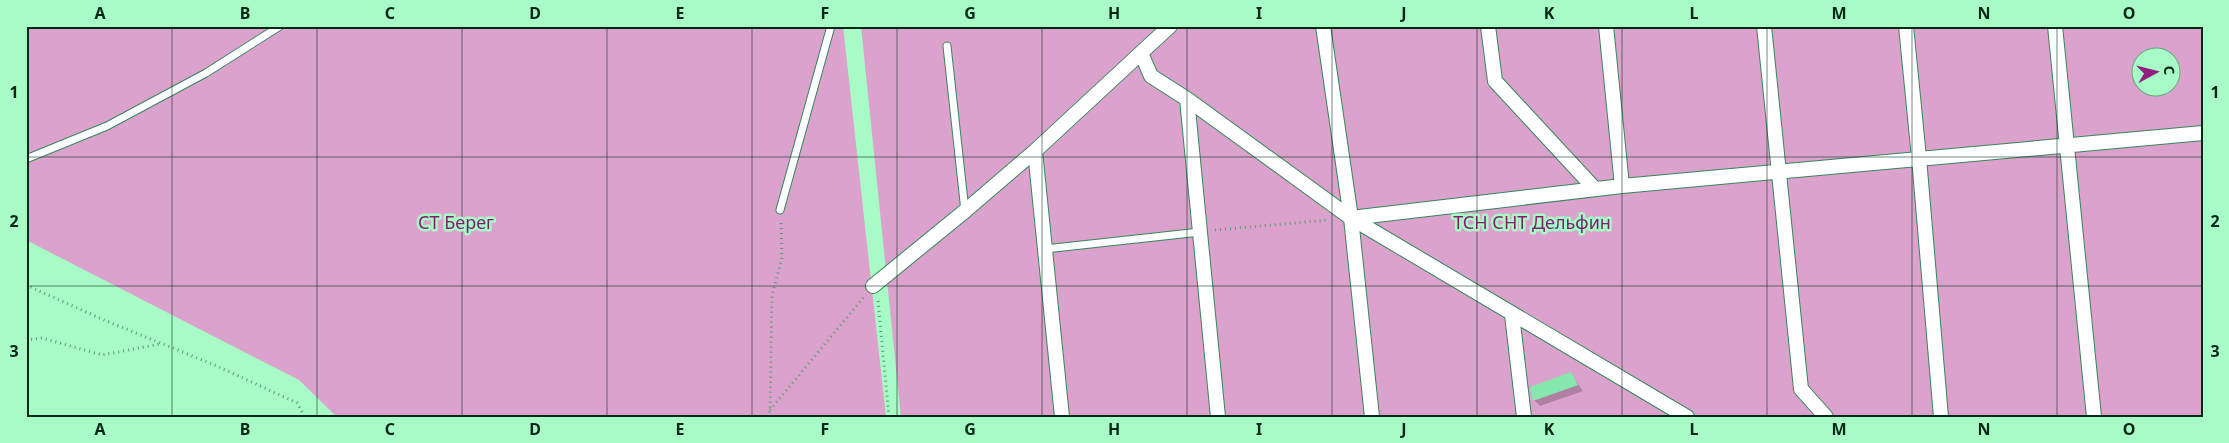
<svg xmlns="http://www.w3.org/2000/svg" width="2229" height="443" viewBox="0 0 2229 443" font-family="'Noto Sans',sans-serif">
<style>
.green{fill:#daa2cc;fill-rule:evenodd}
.shadow{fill:#0003}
.building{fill:#85e7ab}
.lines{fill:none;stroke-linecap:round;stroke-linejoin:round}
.lane-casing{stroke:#36875a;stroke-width:9}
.street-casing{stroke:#36875a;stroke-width:16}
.path{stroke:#5e9b77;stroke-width:3;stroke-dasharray:1 4;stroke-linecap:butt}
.lane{stroke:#fff;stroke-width:7}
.street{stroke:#fff;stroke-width:14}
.grid{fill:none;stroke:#062917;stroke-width:1;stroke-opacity:0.55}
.labels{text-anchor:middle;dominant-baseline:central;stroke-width:5;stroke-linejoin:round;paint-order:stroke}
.park-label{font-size:18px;fill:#7d1e6d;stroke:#a8fac6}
.neatline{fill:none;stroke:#062917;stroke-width:2}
.grid-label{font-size:16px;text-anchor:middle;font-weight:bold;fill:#062917}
</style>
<rect width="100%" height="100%" fill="#a8fac6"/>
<path class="green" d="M26 26H843L886 417H337L299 380 26 240Z
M861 26H2203V417H901ZM2142 58H2172V88H2142Z"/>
<path class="shadow" d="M1571 374 1583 391 1540 406 1534 400Z"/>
<path class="building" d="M1571 372 1578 385 1533 401 1530 387Z"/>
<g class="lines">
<g class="lane-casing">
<path id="lane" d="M947 46 965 211
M26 159 107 126 206 73 280 26
M780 210 831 26
M1045 249 1200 232"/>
</g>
<g class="street-casing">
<path id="street" d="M1323 26 1351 218 1372 417
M1488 26 1495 81 1595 189
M1606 26 1622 186
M1764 26 1801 389 1826 417
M1906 26 1919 158 1941 417
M2055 26 2094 417
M1141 53 1151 76 1187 99 1351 218 1687 417
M1187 99 1218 417
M1035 151 1062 417
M1351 218 1622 186 2203 133
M873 286 965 211 1035 151 1170 26
M1512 315 1524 417"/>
</g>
<path class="path" d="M1215 230 1328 220
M26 285 104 320 217 366 297 403 305 417
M878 301 889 417
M26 340 42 338 102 355 160 344
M770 410 864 297
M767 417 770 410 772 295 782 258 781 220"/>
<use href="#lane" class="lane"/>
<use href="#street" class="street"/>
</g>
<path class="grid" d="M172 26V417M317 26V417M462 26V417M607 26V417M752 26V417M897 26V417M1042 26V417M1187 26V417M1332 26V417M1477 26V417M1622 26V417M1767 26V417M1912 26V417M2057 26V417M26 157H2203M26 286H2203"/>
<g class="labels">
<g class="park-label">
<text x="456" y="222">СТ Берег</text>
<text x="1532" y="222">ТСН СНТ Дельфин</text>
</g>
</g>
<rect width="2229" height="443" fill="none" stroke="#a8fac6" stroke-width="55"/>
<g transform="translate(2156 72) rotate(83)"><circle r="24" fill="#a8fac6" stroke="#67a680"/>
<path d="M0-4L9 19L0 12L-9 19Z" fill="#901e7e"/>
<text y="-8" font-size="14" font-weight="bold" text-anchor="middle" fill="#062917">С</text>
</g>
<rect x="28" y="28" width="2174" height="388" class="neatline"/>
<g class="grid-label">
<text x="100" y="19">A</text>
<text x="245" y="19">B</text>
<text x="390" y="19">C</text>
<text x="535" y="19">D</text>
<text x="680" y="19">E</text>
<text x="825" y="19">F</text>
<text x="970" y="19">G</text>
<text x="1114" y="19">H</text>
<text x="1259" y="19">I</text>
<text x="1404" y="19">J</text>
<text x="1549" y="19">K</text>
<text x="1694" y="19">L</text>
<text x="1839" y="19">M</text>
<text x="1984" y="19">N</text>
<text x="2129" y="19">O</text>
<text x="14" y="98">1</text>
<text x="2215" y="98">1</text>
<text x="14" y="227">2</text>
<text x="2215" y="227">2</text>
<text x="14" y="357">3</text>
<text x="2215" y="357">3</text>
<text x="100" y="435">A</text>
<text x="245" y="435">B</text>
<text x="390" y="435">C</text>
<text x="535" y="435">D</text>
<text x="680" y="435">E</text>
<text x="825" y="435">F</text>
<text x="970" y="435">G</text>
<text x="1114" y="435">H</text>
<text x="1259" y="435">I</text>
<text x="1404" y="435">J</text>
<text x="1549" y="435">K</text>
<text x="1694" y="435">L</text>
<text x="1839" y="435">M</text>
<text x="1984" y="435">N</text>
<text x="2129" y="435">O</text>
</g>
</svg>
